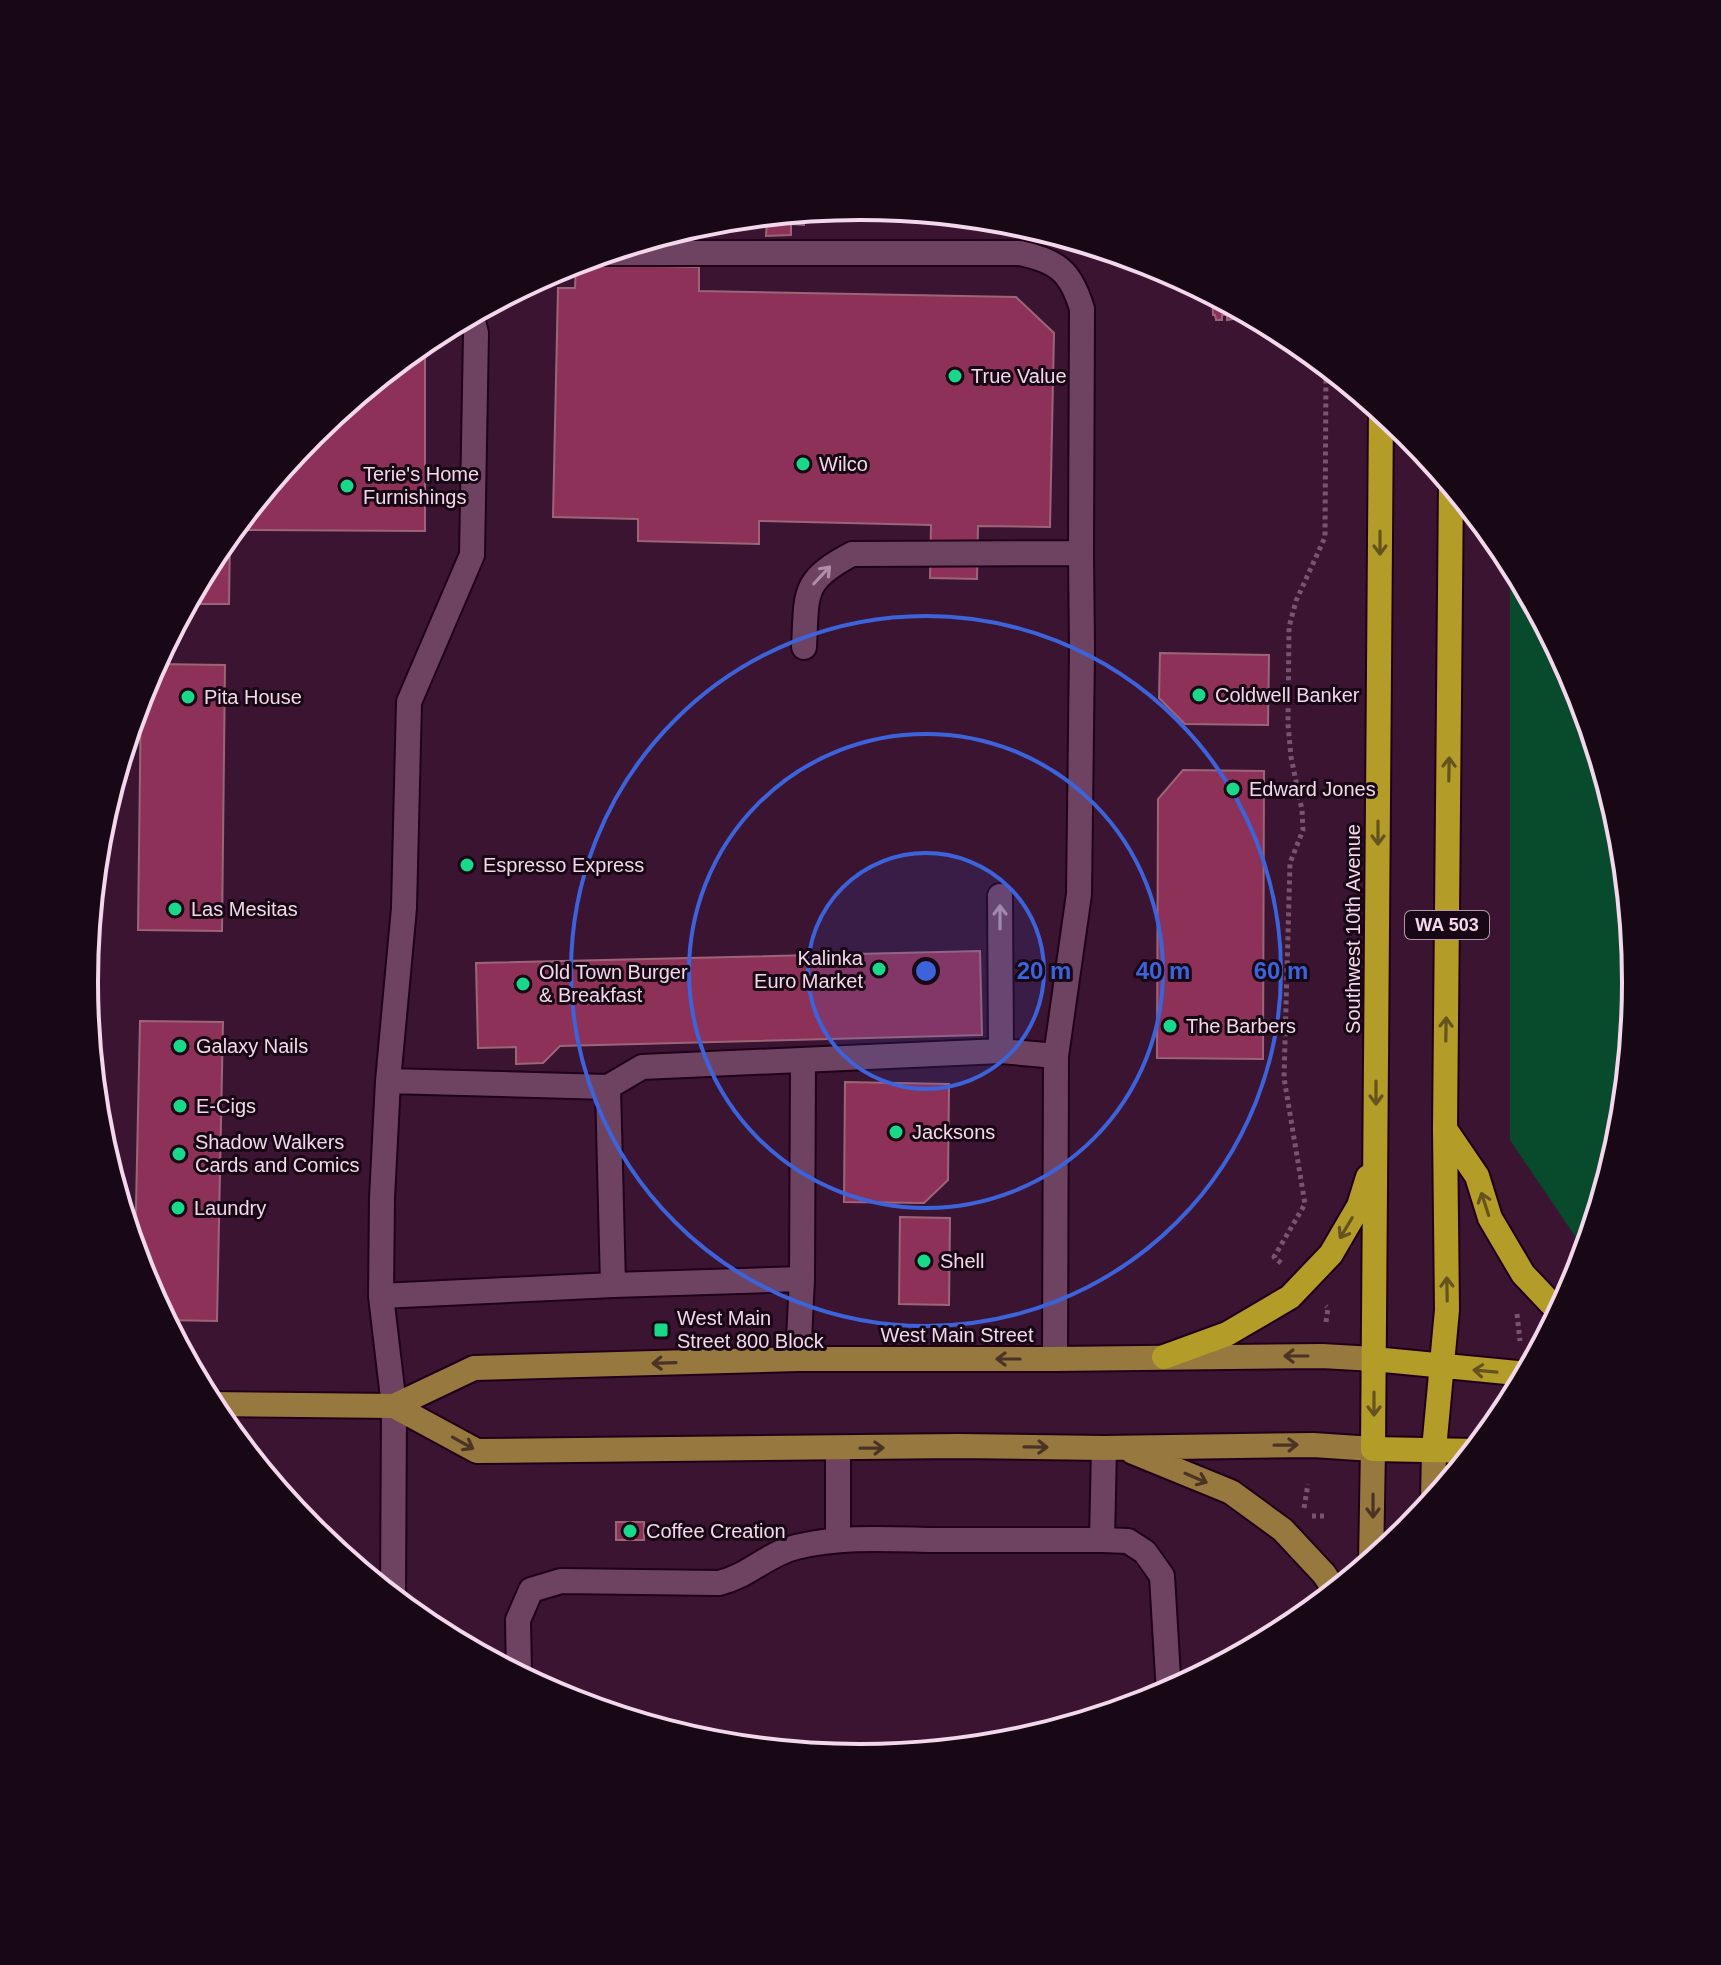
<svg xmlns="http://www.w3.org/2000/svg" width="1721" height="1965" viewBox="0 0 1721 1965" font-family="Helvetica,sans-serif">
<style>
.green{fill:#074a2c}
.building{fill:#8e3158;stroke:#9c6577;stroke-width:2}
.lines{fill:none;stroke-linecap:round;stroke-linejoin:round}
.minor-casing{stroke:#200019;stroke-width:28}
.major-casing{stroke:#200019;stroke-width:28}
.highway-casing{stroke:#200019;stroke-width:28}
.path{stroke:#77556f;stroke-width:5;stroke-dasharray:4 4;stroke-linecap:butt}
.minor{stroke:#6e4362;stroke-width:24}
.major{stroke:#97783f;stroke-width:24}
.highway{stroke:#b39c27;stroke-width:24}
.oneway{stroke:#66521e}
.oneway2{stroke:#b08ea6}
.oneway3{stroke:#4b3425}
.ring{fill:none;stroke:#3d63db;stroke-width:4}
.poi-dot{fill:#18d989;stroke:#180714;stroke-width:3}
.labels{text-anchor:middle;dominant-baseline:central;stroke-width:6;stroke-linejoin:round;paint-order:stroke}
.shield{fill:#180714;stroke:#b199aa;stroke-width:2}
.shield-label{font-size:18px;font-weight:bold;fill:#f2d8ea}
.poi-label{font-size:20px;fill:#f2d8ea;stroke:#180714;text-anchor:start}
.street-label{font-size:20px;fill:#f2d8ea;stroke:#180714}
.rim{fill:none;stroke:#f2d8ea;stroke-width:4}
.centre{fill:#3d63db;stroke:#180714;stroke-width:4}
.ring-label{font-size:24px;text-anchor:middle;font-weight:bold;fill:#3d63db;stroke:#180714;stroke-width:6;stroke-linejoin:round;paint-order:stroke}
</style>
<rect width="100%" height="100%" fill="#3b1432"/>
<path class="green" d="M1510 558 1578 686 1622 831 1637 983 1622 1134 1588 1248 1579 1242 1510 1140Z"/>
<path class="building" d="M804 212V225L791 224V235L766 236 767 219 758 218V216Z
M933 213 958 216V223H933Z
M576 264 699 267V291L1016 297 1054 333 1050 527 978 526 977 579 930 578 931 525 759 521V544L638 541V519L553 517 558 288H575Z
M1212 294 1234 306V319L1227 320V315H1222V320H1216L1215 315H1213Z
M425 340V531L232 530 312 433Z
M230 533 229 604H187L215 551Z
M1160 653 1269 655 1268 725 1185 724 1159 698Z
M155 664 225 665 222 931 138 930 141 691Z
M1183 770 1264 771 1263 1059 1157 1058 1158 799Z
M980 951 982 1035 560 1046 543 1063 516 1064V1047L478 1048 476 963Z
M140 1021 223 1022 217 1321 164 1320 143 1279 135 1253Z
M845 1082 949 1084 948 1180 924 1203 844 1202Z
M900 1217 950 1218 949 1305 899 1304Z
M616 1522H644V1540H616Z"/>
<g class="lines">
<g class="minor-casing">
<path id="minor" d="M604 253H1020C1058 261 1071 272 1082 309L1081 553 1082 650 1079 894 1056 1056 1055 1359
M804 647C807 593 801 581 852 554L1081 553
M1000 896 1001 1051
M86 962V1007
M388 1081 608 1087 642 1067 1001 1051 1056 1056
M608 1087 613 1285
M381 1296 613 1285 802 1279
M798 1359 802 1279 803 1060
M838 1448V1539
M1102 1540 1104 1448
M393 1599 394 1406 381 1296 382 1198 388 1081 404 908 409 702 472 555 476 333 471 314
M516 1674H519L518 1620 531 1590 561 1581 719 1583C749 1576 767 1554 796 1547 841 1536 886 1539 931 1540 988 1540 1045 1540 1102 1540L1128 1541 1145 1552 1162 1576 1169 1694"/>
</g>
<g class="major-casing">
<path id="major" d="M209 1404 394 1406 474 1368 798 1359H1055L1322 1356 1374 1359
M394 1406 477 1451 958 1446 1104 1448 1313 1445 1373 1449 1371 1563
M1133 1452 1231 1492 1283 1530 1324 1574 1336 1592
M1433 1502 1434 1449"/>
</g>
<g class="highway-casing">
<path id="highway" d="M1381 410 1373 1449 1476 1451
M1445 1129 1477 1176 1490 1218 1523 1274 1560 1313
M1164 1357 1227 1334 1290 1297 1331 1254 1359 1206 1368 1177
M1374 1359 1527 1374
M1434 1449 1447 1310 1445 1129 1451 484"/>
</g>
<path class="path" d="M1281 1263 1274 1257 1305 1204 1284 1078 1290 863 1303 830 1302 810 1291 757 1288 724 1289 627 1296 601 1325 537 1326 365
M1517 1314 1520 1341
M1326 1322 1328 1308 1326 1306
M1304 1508 1308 1484
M1312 1516H1327"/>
<use href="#minor" class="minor"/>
<use href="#major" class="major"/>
<use href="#highway" class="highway"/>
</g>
<defs><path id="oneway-shaft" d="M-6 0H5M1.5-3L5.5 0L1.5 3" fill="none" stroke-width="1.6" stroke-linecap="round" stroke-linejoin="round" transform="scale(2)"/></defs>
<g class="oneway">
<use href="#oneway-shaft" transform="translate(1380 543) rotate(90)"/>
<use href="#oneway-shaft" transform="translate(1449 769) rotate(-89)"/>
<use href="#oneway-shaft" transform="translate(1378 833) rotate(90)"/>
<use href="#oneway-shaft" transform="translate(1446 1029) rotate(-89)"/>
<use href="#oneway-shaft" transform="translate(1376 1093) rotate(90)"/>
<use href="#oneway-shaft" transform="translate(1485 1204) rotate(-108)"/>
<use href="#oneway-shaft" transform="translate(1346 1228) rotate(121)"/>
<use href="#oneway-shaft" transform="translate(1447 1289) rotate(-91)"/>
<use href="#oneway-shaft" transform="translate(1485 1371) rotate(-175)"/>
<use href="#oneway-shaft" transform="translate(1374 1404) rotate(90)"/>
</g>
<g class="oneway2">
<use href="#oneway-shaft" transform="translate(822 575) rotate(-47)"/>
<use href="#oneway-shaft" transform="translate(1000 917) rotate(-90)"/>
</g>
<g class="oneway3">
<use href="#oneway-shaft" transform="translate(1296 1356) rotate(180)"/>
<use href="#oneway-shaft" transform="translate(1008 1359) rotate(180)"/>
<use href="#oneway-shaft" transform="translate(664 1363) rotate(178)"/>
<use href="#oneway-shaft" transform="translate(463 1443) rotate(29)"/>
<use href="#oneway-shaft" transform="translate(1286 1445) rotate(-1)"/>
<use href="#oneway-shaft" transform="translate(1036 1447) rotate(1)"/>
<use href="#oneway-shaft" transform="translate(872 1448) rotate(-1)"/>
<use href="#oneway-shaft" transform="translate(1196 1478) rotate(23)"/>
<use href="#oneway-shaft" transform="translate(1373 1506) rotate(90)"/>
</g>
<circle cx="926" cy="971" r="118" fill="#3d63db" fill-opacity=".12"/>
<g class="ring">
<circle cx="926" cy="971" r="118"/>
<circle cx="926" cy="971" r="237"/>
<circle cx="926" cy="971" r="355"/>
</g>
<g class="poi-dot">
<circle cx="955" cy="376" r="8"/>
<circle cx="803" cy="464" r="8"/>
<circle cx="347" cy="486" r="8"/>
<circle cx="1199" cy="695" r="8"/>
<circle cx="188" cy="697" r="8"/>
<circle cx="1233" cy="789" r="8"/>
<circle cx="467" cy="865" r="8"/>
<circle cx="175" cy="909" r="8"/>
<circle cx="879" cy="969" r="8"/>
<circle cx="523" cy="984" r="8"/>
<circle cx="1170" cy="1026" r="8"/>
<circle cx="180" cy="1046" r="8"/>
<circle cx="180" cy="1106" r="8"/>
<circle cx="896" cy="1132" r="8"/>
<circle cx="179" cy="1154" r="8"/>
<circle cx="178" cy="1208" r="8"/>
<circle cx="924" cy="1261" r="8"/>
<rect x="653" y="1322" width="16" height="16" rx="4"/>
<circle cx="630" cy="1531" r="8"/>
</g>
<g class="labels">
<rect class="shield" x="1405" y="911" width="84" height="28" rx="6"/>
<g class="shield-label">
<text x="1447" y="925">WA 503</text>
</g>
<g class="poi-label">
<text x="971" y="376">True Value</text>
<text x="819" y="464">Wilco</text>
<text x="363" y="474">Terie's Home<tspan x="363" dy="23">Furnishings</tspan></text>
<text x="1215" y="695">Coldwell Banker</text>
<text x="204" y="697">Pita House</text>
<text x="1249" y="789">Edward Jones</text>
<text x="483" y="865">Espresso Express</text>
<text x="191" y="909">Las Mesitas</text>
<text x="863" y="958" text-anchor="end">Kalinka<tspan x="863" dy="23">Euro Market</tspan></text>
<text x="539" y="972">Old Town Burger<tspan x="539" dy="23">&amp; Breakfast</tspan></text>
<text x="1186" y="1026">The Barbers</text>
<text x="196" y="1046">Galaxy Nails</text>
<text x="196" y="1106">E-Cigs</text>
<text x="912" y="1132">Jacksons</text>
<text x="195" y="1142">Shadow Walkers<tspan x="195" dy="23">Cards and Comics</tspan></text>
<text x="194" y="1208">Laundry</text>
<text x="940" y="1261">Shell</text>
<text x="677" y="1318">West Main<tspan x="677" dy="23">Street 800 Block</tspan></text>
<text x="646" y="1531">Coffee Creation</text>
</g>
<g class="street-label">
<text transform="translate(1353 929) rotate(-90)">Southwest 10th Avenue</text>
<text x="957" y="1335">West Main Street</text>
</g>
</g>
<path d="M0 0H1721V1965H0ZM98 982a762 762 0 1 1 1524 0a762 762 0 1 1-1524 0Z" fill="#180714" fill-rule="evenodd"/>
<path class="rim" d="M98 982a762 762 0 1 1 1524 0a762 762 0 1 1-1524 0Z"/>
<circle cx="926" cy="971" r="12" class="centre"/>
<g class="ring-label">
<text x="1044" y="979">20 m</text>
<text x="1163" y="979">40 m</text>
<text x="1281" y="979">60 m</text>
</g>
</svg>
